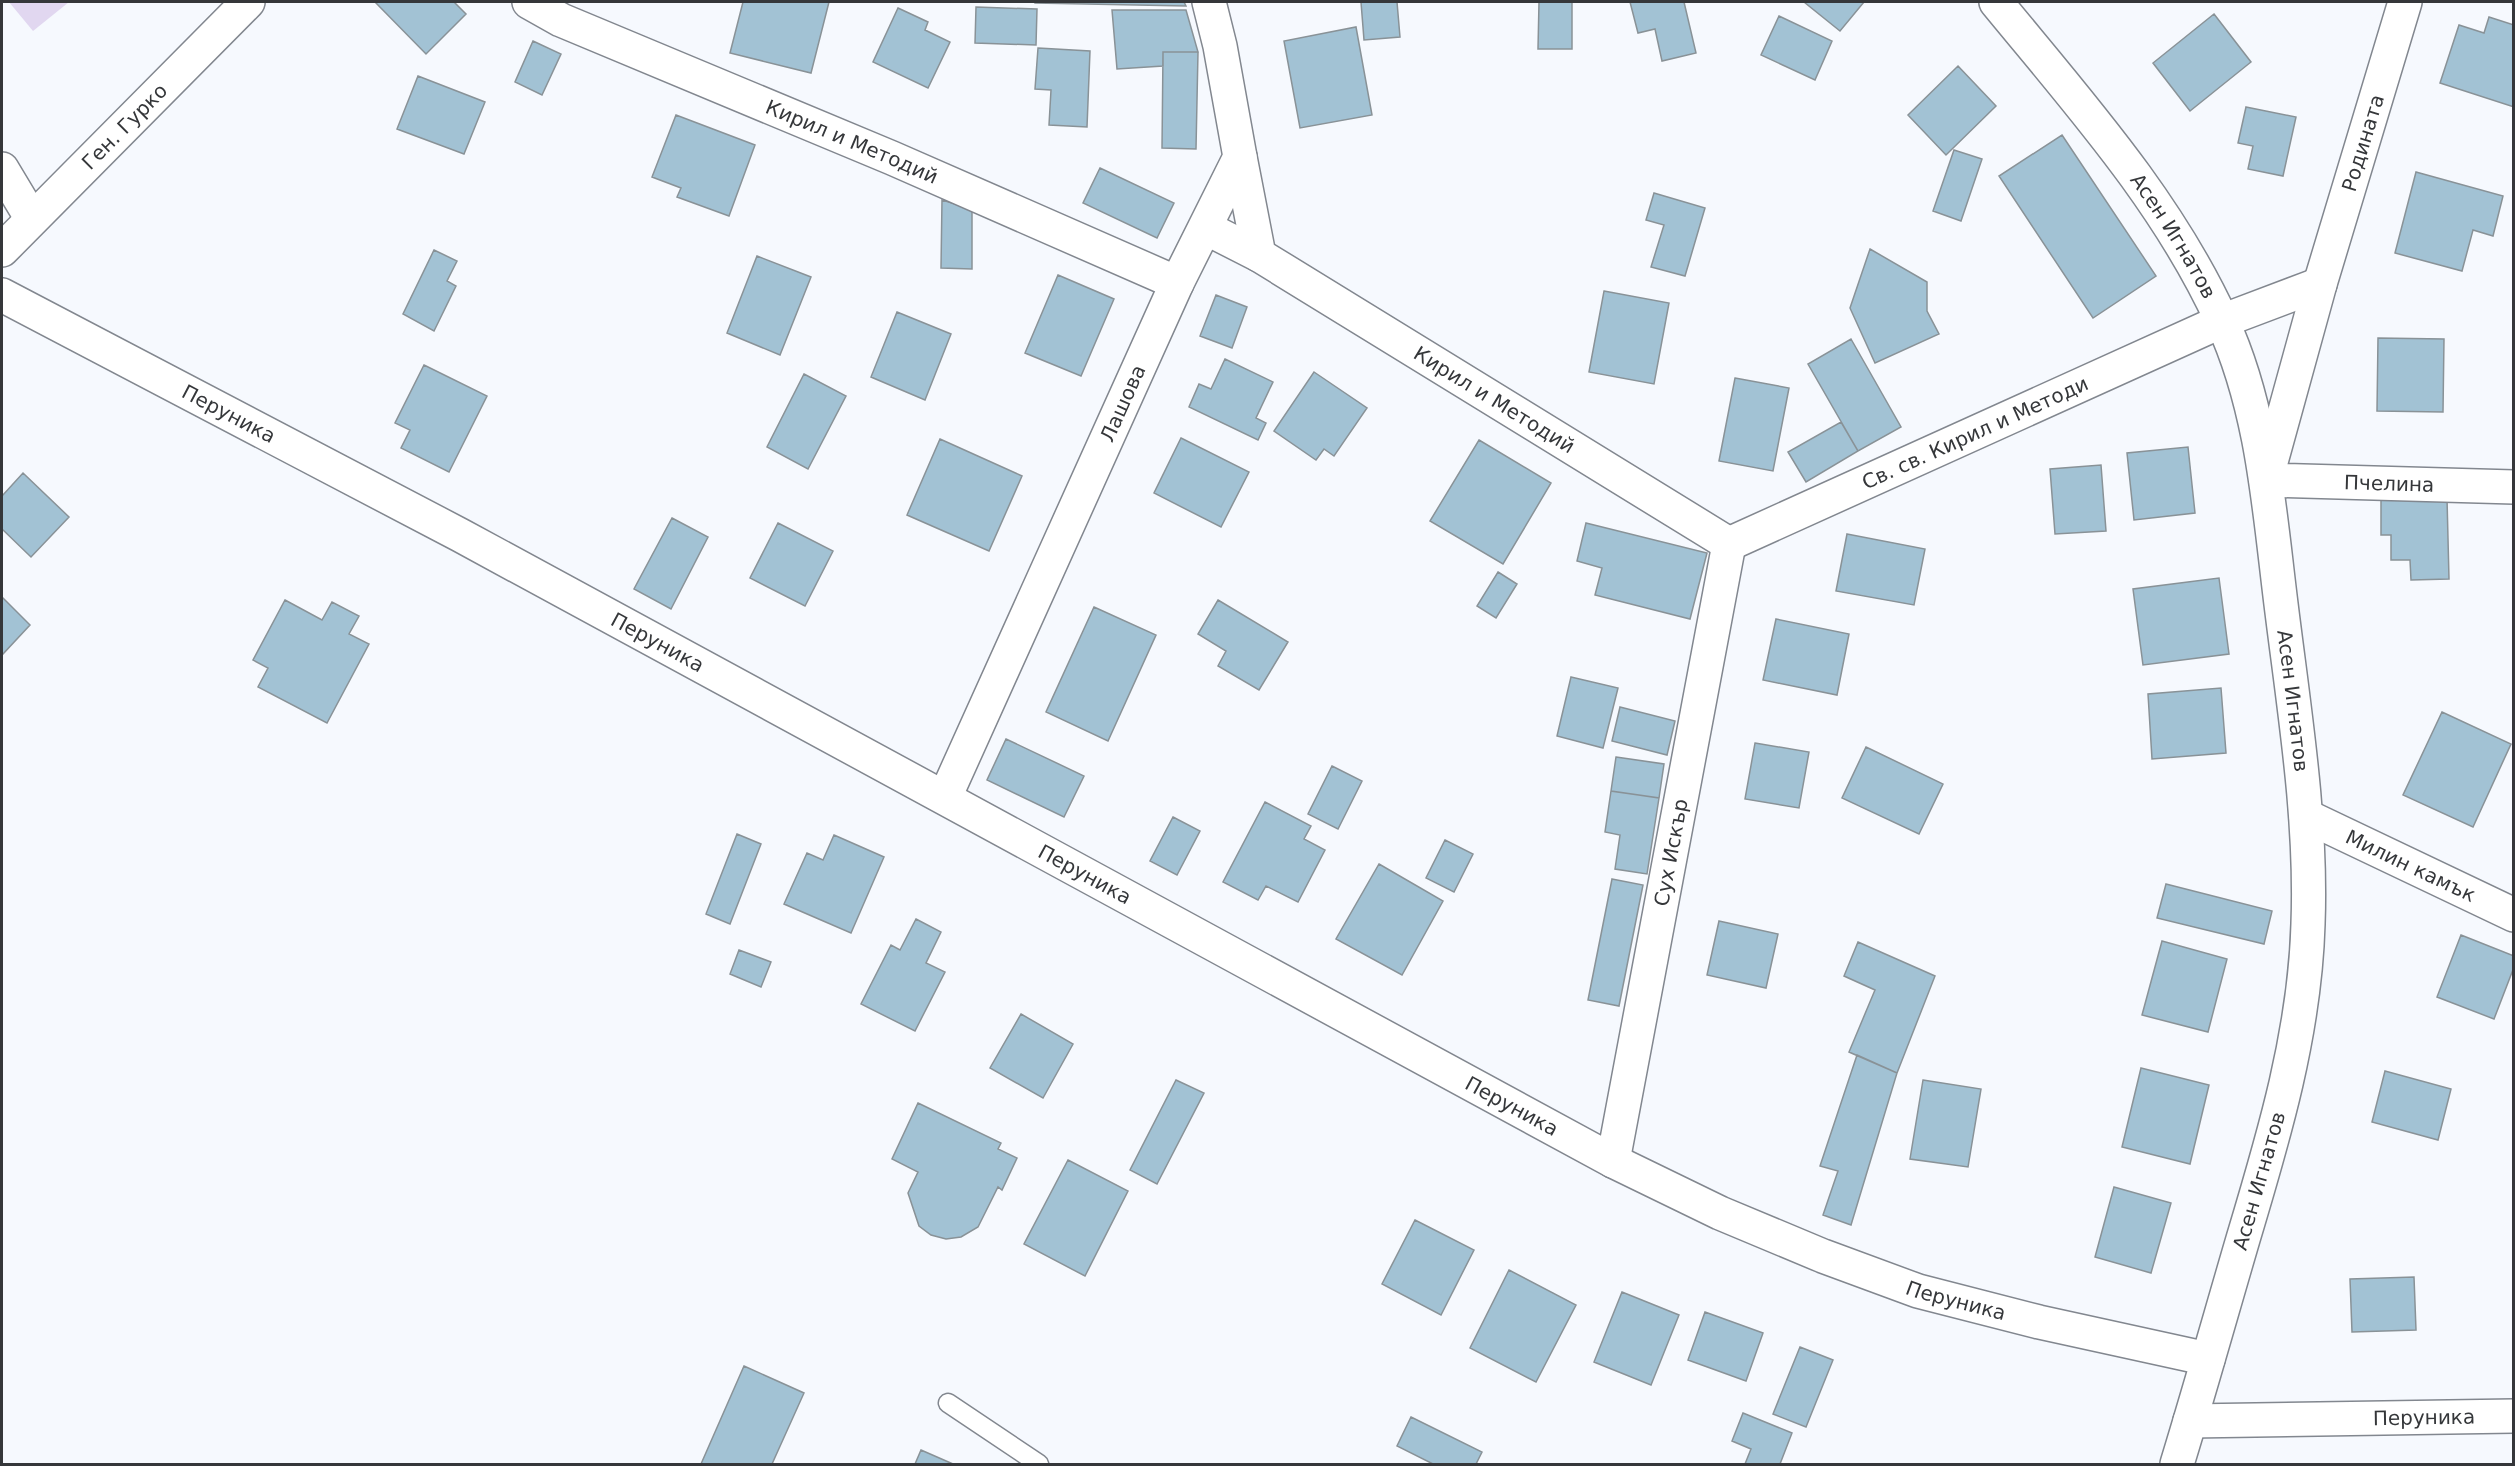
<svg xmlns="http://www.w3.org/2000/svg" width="2515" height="1466" viewBox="0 0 2515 1466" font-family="'DejaVu Sans',sans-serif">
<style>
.pitch{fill:#e1d7f0}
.building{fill:#a2c2d4;stroke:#899297;stroke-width:1.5}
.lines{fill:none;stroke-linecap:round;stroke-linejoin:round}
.service-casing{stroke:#82878f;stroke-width:21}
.minor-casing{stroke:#82878f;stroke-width:36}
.service{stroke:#fff;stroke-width:18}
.minor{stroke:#fff;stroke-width:33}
.labels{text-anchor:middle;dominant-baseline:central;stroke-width:6;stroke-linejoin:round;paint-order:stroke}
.street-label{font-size:20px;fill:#35373a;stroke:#fff}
</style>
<rect width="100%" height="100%" fill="#f6f9fe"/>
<path class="pitch" d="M9 2H69L33 31Z"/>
<path class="building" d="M375 2H454L466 14 426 54Z
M743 2H829L811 73 730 53Z
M1035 2H1184L1186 6 1035 3Z
M1361 2H1397L1400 37 1364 40Z
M1539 2H1572V49H1538Z
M1630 2H1684L1696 53 1662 61 1655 29 1638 33Z
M1804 2H1864L1840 31Z
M976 7 1037 9 1036 45 975 43Z
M898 8 928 22 925 30 950 42 928 88 873 62Z
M1112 10H1186L1198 52H1163V66L1117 69Z
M2214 14 2251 62 2190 111 2153 63Z
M1779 16 1832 41 1815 80 1761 55Z
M2489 17 2514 25V107L2440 83 2459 25 2484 33Z
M1356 27 1372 115 1300 128 1284 41Z
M533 41 561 54 542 95 515 82Z
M1038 48 1090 51 1087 127 1049 125 1051 90 1035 89Z
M1163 52H1198L1196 149 1162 148Z
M1958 66 1996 106 1946 155 1908 115Z
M418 76 485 102 464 154 397 129Z
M2246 107 2296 117 2283 176 2248 169 2253 146 2238 143Z
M676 115 755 145 729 216 677 197 681 188 652 177Z
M2062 135 2156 276 2093 318 1999 176Z
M1954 150 1982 159 1961 221 1933 211Z
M1100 168 1174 203 1157 238 1083 203Z
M2416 172 2503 196 2493 236 2473 230 2462 271 2395 253Z
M1654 193 1705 208 1685 276 1651 267 1664 225 1646 220Z
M942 200 972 209V269L941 268Z
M1870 249 1927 282V311L1939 334 1875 363 1850 308Z
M434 250 457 261 447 281 456 286 434 331 403 314Z
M757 256 811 277 780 355 727 333Z
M1058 275 1114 299 1081 376 1025 353Z
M1604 291 1669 303 1654 384 1589 372Z
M1216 295 1247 307 1232 348 1200 336Z
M897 312 951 334 925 400 871 377Z
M2378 338 2444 339 2443 412 2377 411Z
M1851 339 1901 427 1858 451 1808 364Z
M1225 359 1273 382 1256 418 1266 423 1258 440 1189 407 1199 384 1211 389Z
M424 365 487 396 449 472 401 448 410 430 395 423Z
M1314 372 1367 408 1334 456 1324 449 1316 460 1274 431Z
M804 374 846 396 808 469 767 447Z
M1735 378 1789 388 1773 471 1719 461Z
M1841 422 1858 451 1806 482 1788 452Z
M1181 438 1249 472 1221 527 1154 493Z
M940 439 1022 476 989 551 907 515Z
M1479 440 1551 483 1503 564 1430 521Z
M2188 447 2195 513 2134 520 2127 453Z
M2101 465 2106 531 2055 534 2050 469Z
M23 473 69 517 31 557 2 529V496Z
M2447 498 2449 579 2411 580 2410 560H2391V535H2381V500Z
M672 518 708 537 671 609 634 589Z
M778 523 833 551 805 606 750 578Z
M1586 523 1707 553 1690 619 1595 595 1602 568 1577 561Z
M1847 534 1925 549 1914 605 1836 591Z
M1498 572 1517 584 1496 618 1477 606Z
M2219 578 2229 654 2143 665 2133 589Z
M2 597 30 625 2 655Z
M285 600 322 620 332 602 359 616 349 634 369 644 327 723 258 687 268 668 253 660Z
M1218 600 1288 642 1259 690 1218 666 1226 651 1198 634Z
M1094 607 1156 635 1108 741 1046 712Z
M1776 619 1849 634 1837 695 1763 680Z
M1571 677 1618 688 1603 748 1557 736Z
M2221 688 2226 753 2152 759 2148 694Z
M1620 707 1675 721 1667 755 1612 741Z
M2442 712 2511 744 2473 827 2403 795Z
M1006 739 1084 776 1064 817 987 780Z
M1755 743 1809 752 1799 808 1745 799Z
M1866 747 1943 784 1919 834 1842 798Z
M1616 757 1664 764 1659 798 1611 791Z
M1332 766 1362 781 1338 829 1308 814Z
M1611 791 1659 798 1647 874 1615 869 1620 835 1605 832Z
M1265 802 1311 826 1304 839 1325 850 1298 902 1266 886 1258 900 1223 882Z
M1173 817 1200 831 1177 875 1150 861Z
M737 834 761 844 730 924 706 914Z
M834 835 884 857 851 933 784 904 807 853 823 860Z
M1445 840 1473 854 1454 892 1426 878Z
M1379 864 1443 901 1402 975 1336 939Z
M1612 879 1643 885 1619 1006 1588 1000Z
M2166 884 2272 911 2264 944 2157 918Z
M916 919 941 932 926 963 945 972 915 1031 861 1004 891 945 900 950Z
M1719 921 1778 934 1766 988 1707 975Z
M2461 935 2514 956V967L2494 1019 2437 997Z
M2162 941 2227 959 2208 1032 2142 1015Z
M1858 942 1935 976 1897 1073 1849 1052 1875 990 1844 976Z
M739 950 771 962 761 987 730 974Z
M1021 1014 1073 1044 1043 1098 990 1068Z
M1857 1055 1897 1073 1851 1225 1823 1215 1838 1171 1820 1166Z
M2141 1068 2209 1085 2190 1164 2122 1147Z
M2385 1071 2451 1089 2438 1140 2372 1122Z
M1176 1080 1204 1093 1157 1184 1130 1170Z
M1923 1080 1981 1089 1968 1167 1910 1159Z
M918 1103 1001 1143 998 1149 1017 1158 1002 1190 998 1187 978 1227 961 1237 946 1239 931 1235 919 1226 908 1193 918 1172 892 1159Z
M1068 1160 1128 1191 1085 1276 1024 1244Z
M2114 1187 2171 1203 2151 1273 2095 1257Z
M1415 1220 1474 1250 1441 1315 1382 1284Z
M1509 1270 1576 1305 1536 1382 1470 1348Z
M2414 1277 2416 1330 2352 1332 2350 1279Z
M1622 1292 1679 1315 1651 1385 1594 1362Z
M1705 1312 1763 1333 1746 1381 1688 1360Z
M1800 1347 1833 1360 1806 1427 1773 1414Z
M744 1366 804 1393 772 1464H701Z
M1743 1413 1792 1433 1780 1464H1745L1751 1449 1732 1441Z
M1411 1417 1482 1452 1476 1464H1433L1397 1446Z
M921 1450 953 1464H915Z"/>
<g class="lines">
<g class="service-casing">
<path id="service" d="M948 1403 1039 1464"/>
</g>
<g class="minor-casing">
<g id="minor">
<path id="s1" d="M529 2 561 20 892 158 1177 283"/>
<path id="s2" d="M1996 2C2078 102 2168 202 2222 321 2263 410 2269 508 2281 604 2294 710 2312 817 2308 924 2305 1032 2274 1136 2243 1239 2221 1314 2200 1389 2177 1464"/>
<path id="s3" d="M2405 2 2320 284 2266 480 2514 487"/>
<path id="s4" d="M1240 157 1259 255 1729 544"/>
<path d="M2 169 32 219"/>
<path d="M1206 228 1259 255"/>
<path id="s5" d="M2 250 248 2"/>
<path id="s6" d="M2 295 460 535 1613 1161 1720 1213 1823 1256 1918 1291 2039 1322 2208 1359"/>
<path id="s7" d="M1729 544 2222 321 2320 284"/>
<path id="s8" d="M945 797 1177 283 1240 157 1220 46 1209 2"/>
<path id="s9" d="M2306 816 2514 915"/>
<path id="s10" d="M1613 1161 1729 544"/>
<path id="s11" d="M2190 1421 2514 1416"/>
</g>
</g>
<use href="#service" class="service"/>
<use href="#minor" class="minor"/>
</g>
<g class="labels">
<g class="street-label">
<text stroke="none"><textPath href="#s5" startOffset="174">Ген. Гурко</textPath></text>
<text stroke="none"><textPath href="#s1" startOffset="352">Кирил и Методий</textPath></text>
<text transform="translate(2363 143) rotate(-73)">Родината</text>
<text stroke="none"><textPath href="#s2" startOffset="294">Асен Игнатов</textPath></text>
<text stroke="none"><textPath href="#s4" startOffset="376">Кирил и Методий</textPath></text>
<text stroke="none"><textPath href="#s8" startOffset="432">Лашова</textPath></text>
<text stroke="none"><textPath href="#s6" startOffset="256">Перуника</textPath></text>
<text stroke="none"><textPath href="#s7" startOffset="270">Св. св. Кирил и Методи</textPath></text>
<text stroke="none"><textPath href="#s3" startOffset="621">Пчелина</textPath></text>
<text stroke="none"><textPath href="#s6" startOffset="742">Перуника</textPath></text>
<text stroke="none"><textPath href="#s2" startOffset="780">Асен Игнатов</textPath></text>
<text stroke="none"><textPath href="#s10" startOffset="314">Сух Искър</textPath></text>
<text stroke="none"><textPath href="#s9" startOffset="116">Милин камък</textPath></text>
<text stroke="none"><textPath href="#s6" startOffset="1228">Перуника</textPath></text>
<text stroke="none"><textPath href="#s6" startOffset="1714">Перуника</textPath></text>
<text transform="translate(2259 1181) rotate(-74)">Асен Игнатов</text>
<text stroke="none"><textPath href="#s6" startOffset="2200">Перуника</textPath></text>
<text stroke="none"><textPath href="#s11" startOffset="234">Перуника</textPath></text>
</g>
</g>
<rect width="2515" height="1466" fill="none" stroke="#35373a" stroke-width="6"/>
</svg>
